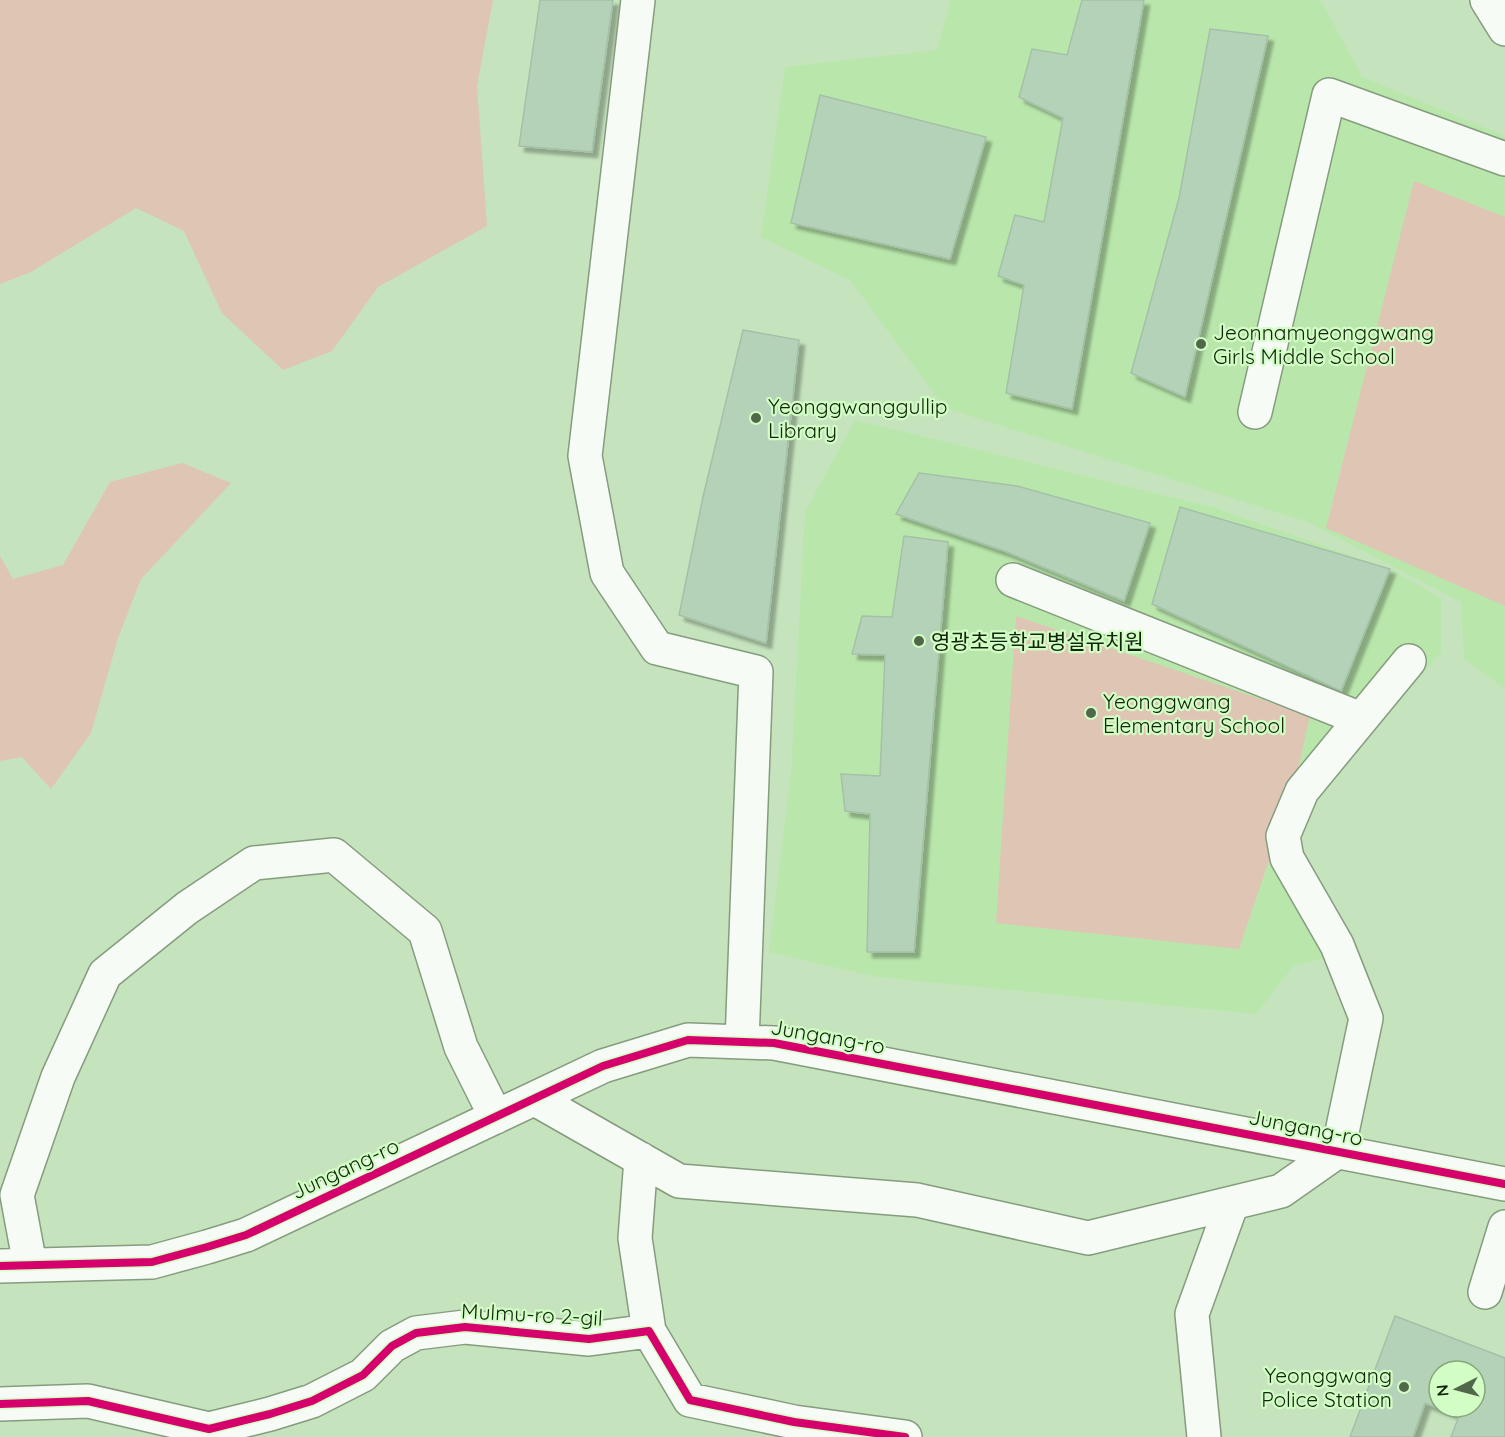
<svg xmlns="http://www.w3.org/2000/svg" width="1505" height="1437" viewBox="0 0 1505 1437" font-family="Quicksand,'Noto Sans KR',sans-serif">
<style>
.built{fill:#b9e7ab}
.green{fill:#dfc5b4}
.building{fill:#b4d2b8;stroke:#a4c1a8;stroke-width:1.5;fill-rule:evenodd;filter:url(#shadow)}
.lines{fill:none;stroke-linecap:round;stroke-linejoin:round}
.minor-casing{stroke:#859c7e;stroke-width:36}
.minor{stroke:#f6fbf5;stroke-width:33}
.cycleway-casing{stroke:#d2fdc5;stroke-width:11}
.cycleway{stroke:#d6006c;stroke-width:8}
.poi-dot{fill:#506849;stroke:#d2fdc5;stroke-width:2}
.labels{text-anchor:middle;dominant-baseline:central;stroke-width:4.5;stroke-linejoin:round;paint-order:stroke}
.poi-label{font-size:21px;fill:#11250a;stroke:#d2fdc5;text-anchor:start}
.street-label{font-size:21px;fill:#11250a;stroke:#d2fdc5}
</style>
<defs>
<filter id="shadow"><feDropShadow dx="5.5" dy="5.5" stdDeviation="1.5" flood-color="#0004"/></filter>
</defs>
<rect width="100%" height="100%" fill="#c5e3bd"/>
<path class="built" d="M951 0H1318L1322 2 1362 77 1505 136V689L1464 658 1461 602 1308 522 945 408 850 280 761 237 785 67 937 50Z
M855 420 1212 507 1390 569 1441 598V652L1290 829 1358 949 1293 966 1256 1014 877 977 769 952 791 774 805 512Z"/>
<path class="green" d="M0 0H493L477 86 487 226 378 287 332 351 283 370 222 313 184 231 136 208 31 272 0 284Z
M1414 181 1505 217V606L1326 528Z
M182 463 231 483 141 579 118 638 91 733 51 789 22 757 0 761V556L13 579 63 565 110 482Z
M1016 616 1310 716 1294 787 1239 949 996 923Z"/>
<path class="building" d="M540 0H613L592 152 519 146Z
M1082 0H1144L1072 409 1006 393 1024 285 998 276 1015 215 1044 222 1063 118 1019 97 1032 49 1067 55Z
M1210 29 1268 36 1185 397 1131 373 1179 198Z
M820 95 986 137 950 259 791 223Z
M743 330 799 340 766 643 679 615 703 497Z
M919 473 1017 486 1150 523 1124 601 1007 552 896 514Z
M1180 507 1390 569 1341 691 1152 604Z
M904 536 948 542 914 952H867L870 814 845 811 841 774 880 776 885 655 852 654 862 616 892 617Z
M1395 1316 1505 1358V1437H1451L1459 1416 1425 1403 1413 1437H1350ZM1439 1371H1475V1407H1439Z"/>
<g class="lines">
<g class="minor-casing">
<path id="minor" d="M638 0 585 456 607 573 657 648 756 672 742 1042
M1487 0 1505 29
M1255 412 1329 95 1505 159
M1013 580 1361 719
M535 1099 679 1181 917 1200 1088 1238 1281 1191 1338 1151 1366 1018 1337 945 1287 858 1283 836 1302 791 1409 661
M641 1159 635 1238 649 1331
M30 1265 17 1195 58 1077 105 974 187 908 254 863 334 855 425 931 461 1047 496 1117
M0 1266 152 1262 207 1247 246 1235 603 1066 688 1040 774 1043 1505 1184
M1485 1292 1505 1227
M0 1404 88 1401 209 1429 270 1414 312 1401 363 1375 392 1346 416 1333 465 1327 589 1339 649 1331 690 1400 794 1422 905 1437
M1204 1437 1192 1314 1232 1203"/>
</g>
<use href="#minor" class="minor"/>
<g class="cycleway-casing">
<path id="cycleway" d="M0 1266 152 1262 207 1247 246 1235 603 1066 688 1040 774 1043 1505 1184
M0 1404 88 1401 209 1429 270 1414 312 1401 363 1375 392 1346 416 1333 465 1327 589 1339 649 1331 690 1400 794 1422 905 1437"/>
</g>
<use href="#cycleway" class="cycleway"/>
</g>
<g class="poi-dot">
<circle cx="1201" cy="344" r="6"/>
<circle cx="756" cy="418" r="6"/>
<circle cx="919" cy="641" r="6"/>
<circle cx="1091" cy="713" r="6"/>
<circle cx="1404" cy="1387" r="6"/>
</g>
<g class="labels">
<g class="poi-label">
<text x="1213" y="332">Jeonnamyeonggwang<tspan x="1213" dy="24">Girls Middle School</tspan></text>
<text x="768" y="406">Yeonggwanggullip<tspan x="768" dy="24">Library</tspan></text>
<text x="931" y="641">영광초등학교병설유치원</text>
<text x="1103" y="701">Yeonggwang<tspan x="1103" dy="24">Elementary School</tspan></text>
<text x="1392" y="1375" text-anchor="end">Yeonggwang<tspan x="1392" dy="24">Police Station</tspan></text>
</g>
<g class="street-label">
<text transform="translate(828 1036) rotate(10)">Jungang-ro</text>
<text transform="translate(1306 1127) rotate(11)">Jungang-ro</text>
<text transform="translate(345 1168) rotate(-25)">Jungang-ro</text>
<text transform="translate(532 1314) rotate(3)">Mulmu-ro 2-gil</text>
</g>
</g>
<g transform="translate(1457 1389) rotate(264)"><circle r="28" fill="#d2fdc5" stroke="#85a77a" stroke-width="1.5"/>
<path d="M0-4.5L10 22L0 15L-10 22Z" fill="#506849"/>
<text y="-9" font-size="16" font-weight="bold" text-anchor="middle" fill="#11250a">N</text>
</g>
</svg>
